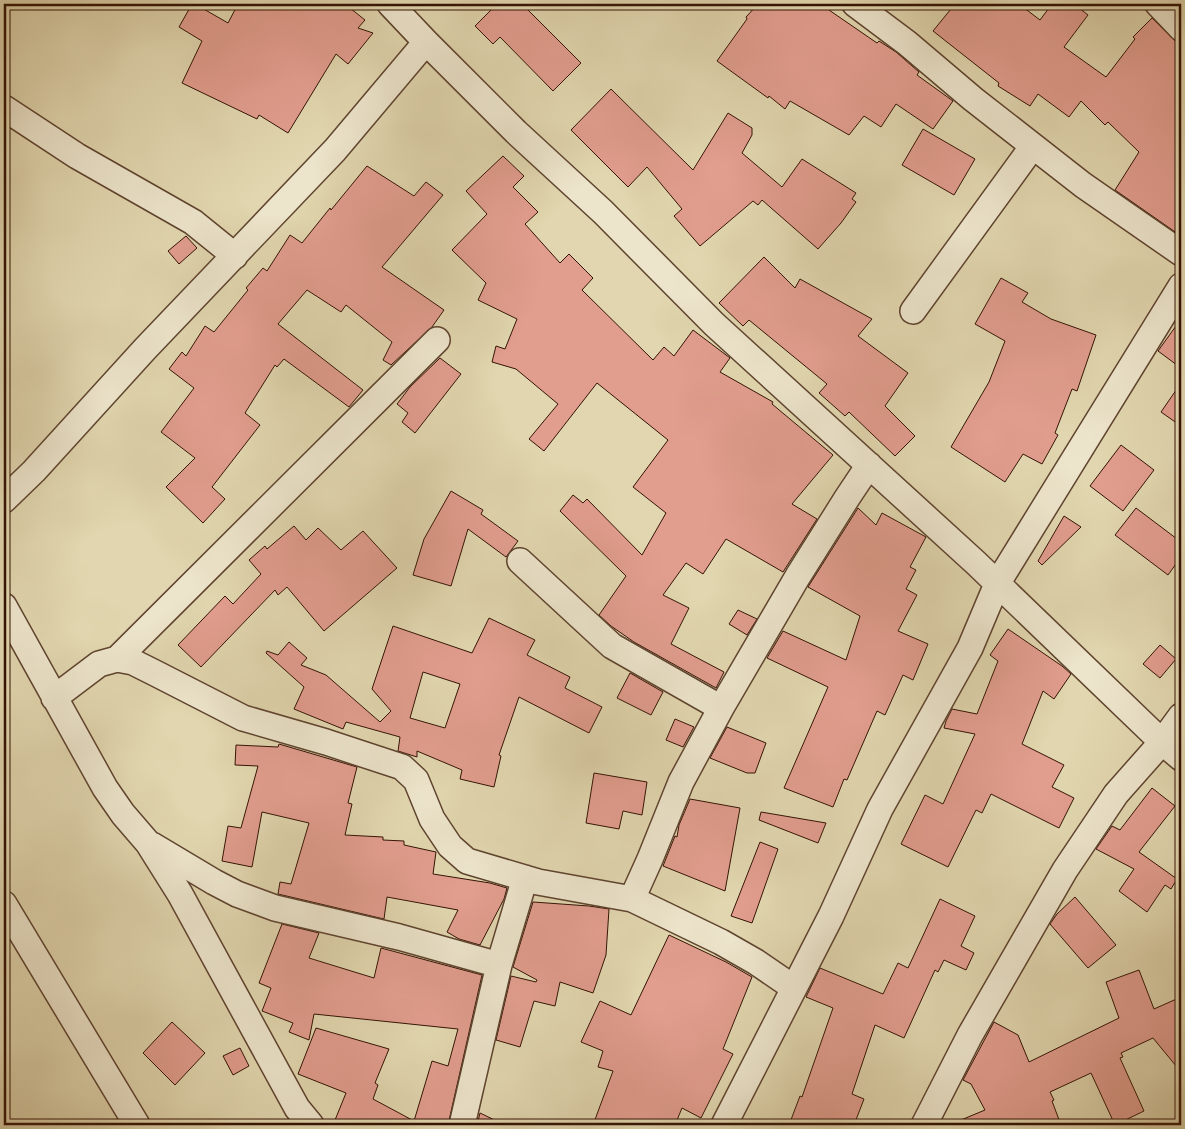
<svg xmlns="http://www.w3.org/2000/svg" width="1185" height="1129" viewBox="0 0 1185 1129" font-family="'Libre Caslon Text',serif">
<style>
.building{fill:#e19d8e;stroke:#341304;fill-rule:evenodd}
.lines{fill:none;stroke-linecap:round;stroke-linejoin:round}
.minor-casing{stroke:#5f442f;stroke-width:28}
.minor{stroke:#ece4cb;stroke-width:25}
</style>
<rect width="100%" height="100%" fill="#e1d6af"/>
<filter id="stains"><feTurbulence type="fractalNoise" baseFrequency=".004" numOctaves="4"/><feColorMatrix values="0 0 0 0 .2 0 0 0 0 .09 0 0 0 0 .02 0 0 0 .5 -.17"/></filter>
<radialGradient id="worn" r=".72"><stop offset=".6" stop-color="#630" stop-opacity="0"/><stop offset="1" stop-color="#630" stop-opacity=".3"/></radialGradient>
<path class="building" d="M192 4H195L228 23 238 4H345L365 20 358 28 373 33 348 64 336 54 288 133 259 115 257 119 182 83 202 41 179 27Z
M497 4H522L581 63 553 91 500 37 493 44 475 26Z
M758 4H832L829 10 877 43 879 41 896 52 919 72 917 75 953 101 933 129 896 104 881 127 864 116 849 135 790 101 785 109 769 96 768 98 717 61 747 19 746 17Z
M955 4H1019L1040 20 1052 4H1074L1088 15 1064 47 1106 77 1135 39 1133 37 1152 18 1181 47V236L1115 190 1139 152 1108 122 1105 125 1081 101 1069 117 1038 94 1030 106 998 86 999 83 933 31Z
M611 89 693 170 728 113 752 128V135L742 153 782 187 802 159 856 193 852 199 856 202 841 223 818 249 762 200 758 205 753 201 700 246 674 216 682 209 647 167 628 187 571 130Z
M923 129 975 159 954 195 902 165Z
M503 156 524 176 513 187 538 212 525 224 560 263 569 254 593 278 582 290 653 360 664 347 674 356 693 330 730 358 720 372 773 402 772 404 833 455 792 504 817 519 783 572 726 539 703 574 686 563 663 595 689 608 671 644 724 672 716 688 634 642 611 626 599 615 626 576 560 511 573 495 583 503 587 499 642 555 666 513 633 487 668 440 597 383 544 451 529 439 558 404 516 369 492 362 496 346 505 349 517 319 478 300 486 283 452 250 487 214 466 191Z
M367 166 414 196 426 182 443 195 382 267 444 310 432 327 391 365 383 360 392 342 346 305 341 312 307 290 278 324 363 390 349 407 284 359 277 367 275 365 245 413 260 425 212 487 225 499 203 523 166 487 195 458 161 432 194 388 169 369 182 352 186 356 205 326 214 332 248 290 246 288 263 268 267 271 290 235 302 243 330 208 331 210Z
M186 236 197 248 179 264 168 251Z
M764 257 795 288 800 279 872 319 858 336 908 373 885 406 915 436 895 456 849 412 845 416 819 393 827 384 749 320 743 326 719 303Z
M1001 278 1028 293 1022 302 1051 319 1096 335 1077 391 1072 389 1055 433 1058 435 1042 464 1023 454 1005 482 951 447 989 382 1005 341 975 324Z
M1181 319V368L1158 351Z
M440 358 461 374 415 433 402 422 408 413 397 404 410 387Z
M1181 383V426L1161 412Z
M1121 445 1154 470 1123 511 1090 486Z
M451 491 483 510 481 514 518 541 506 557 468 529 451 586 413 575 424 539Z
M858 508 876 525 882 513 926 537 910 567 916 570 906 589 917 595 898 631 928 644 913 680 903 675 885 715 877 711 847 780 844 779 833 807 784 788 828 687 767 658 783 631 846 660 860 616 808 587Z
M1136 508 1181 542V557L1168 575 1115 535Z
M1064 516 1081 527 1042 565 1038 561Z
M294 526 306 540 318 528 341 550 363 531 397 568 324 631 287 587 278 595 275 590 201 667 178 645 225 596 233 604 261 574 249 560 265 546 267 549Z
M738 610 757 619 747 635 729 624Z
M489 618 535 640 527 655 570 677 565 688 602 707 589 733 519 697 499 755 501 756 494 787 460 779 462 770 417 751V757L398 751 400 737 346 722 343 729 294 709 304 687 266 653 267 651 278 655 289 642 307 658 301 665 326 675 380 722 391 711 372 689 393 626 472 653ZM423 672 460 684 445 728 410 718Z
M1008 629 1062 666 1071 674 1054 699 1043 691 1022 744 1064 765 1052 787 1074 798 1059 828 991 794 982 813 976 810 948 867 901 844 925 795 943 804 975 734 944 728 946 721 952 709 977 714 998 661 990 655Z
M1160 645 1176 659 1160 678 1143 664Z
M630 673 663 692 651 715 617 698Z
M675 719 694 727 683 747 666 740Z
M727 727 766 743 755 773H747L710 758Z
M279 744 357 767 348 803 352 804 345 835 383 837V840L404 841V845L436 852 433 874 490 883 507 888 504 899 480 945 459 939 447 932 458 910 387 897 384 919 278 894 280 882 291 884 309 823 262 812 252 867 222 861 228 826 241 828 258 766 235 765 236 745 278 747Z
M594 773 647 782 642 815 623 811 619 829 586 823Z
M1152 788 1175 806 1139 852 1177 879 1171 889 1165 885 1147 912 1119 891 1134 869 1096 849 1112 826 1120 830Z
M690 799 740 808 725 891 663 866 675 836 677 837 679 825Z
M761 812 826 823 818 843 759 820Z
M760 842 778 849 752 923 731 916Z
M1075 897 1116 945 1088 968 1050 924 1057 914Z
M940 899 975 916 961 946 974 953 966 970 944 960 938 972 935 970 904 1038 875 1025 852 1094 864 1099 854 1125H789L800 1096 802 1097 833 1008 806 997 820 968 883 994 898 963 908 968Z
M533 902 589 906 609 909 606 955 593 993 560 982 555 1006 534 1001 520 1047 496 1040 511 976 536 982 537 980 513 967Z
M282 924 319 933 309 958 374 978 381 948 482 975 448 1125H333L346 1093 298 1074 316 1028 389 1049 375 1083 378 1085 373 1099 414 1121 432 1061 448 1066 458 1029 314 1014 309 1040 289 1032 293 1023 262 1011 271 988 259 983Z
M669 935 726 962 752 977 723 1049 733 1054 701 1118 682 1108 675 1125H593L613 1071 598 1067 603 1051 581 1042 600 1001 631 1015Z
M1139 970 1154 1009 1181 997V1072L1153 1038 1121 1053 1123 1057 1120 1058 1144 1111 1115 1125 1091 1073 1050 1092 1054 1100 1052 1101 1061 1125H949L985 1110 971 1084 963 1080 994 1022 1018 1035 1029 1062 1119 1018 1106 982Z
M172 1022 205 1053 175 1085 143 1053Z
M240 1048 249 1066 233 1075 223 1056Z
M480 1113 505 1125H477Z"/>
<g class="lines">
<g class="minor-casing">
<path id="minor" d="M390 4 426 42 516 132 603 212 714 324 976 563 1162 742 1181 758
M855 4 907 43 973 99 1083 185 1181 253
M1158 4 1181 28
M4 108 77 156 193 222 235 256
M913 311 1033 146
M4 500 34 471 145 349 335 150 426 42
M520 561 612 646 721 708
M4 606 105 788 123 814 148 843 180 894 297 1108 311 1125
M117 659 133 662 155 673 243 718 326 742 402 767 416 780 432 819 450 846 467 861 538 882 632 899 721 942 756 962 794 988
M54 698 99 664 117 659 437 340
M152 845 214 882 237 894 275 908 399 937 499 965
M632 899 650 859 681 782 721 708 798 576 847 498 869 465
M4 904 137 1125
M462 1125 499 965 525 878
M724 1125 831 916 880 809 970 648 997 584 1181 286
M924 1125 970 1035 1065 870 1116 794 1162 742 1181 716"/>
</g>
<use href="#minor" class="minor"/>
</g>
<rect width="1185" height="1129" fill="none" stroke="#e1d6af" stroke-width="20"/>
<rect x="5" y="5" width="1175" height="1119" fill="none" stroke="#341304" stroke-width="2.5"/>
<rect x="10" y="10" width="1165" height="1109" fill="none" stroke="#341304"/>
<rect width="100%" height="100%" filter="url(#stains)"/>
<rect width="100%" height="100%" fill="url(#worn)"/>
</svg>
